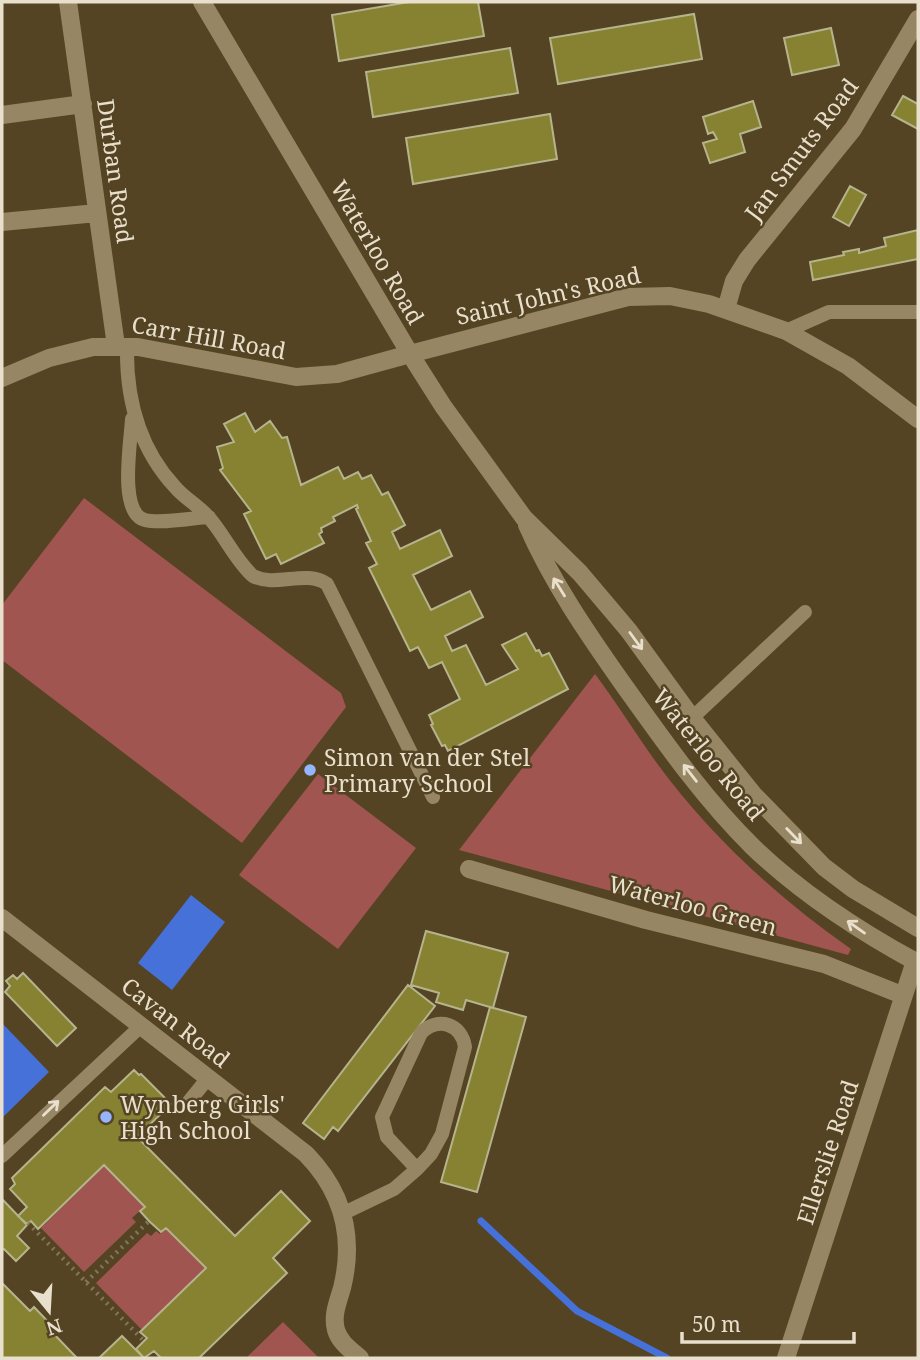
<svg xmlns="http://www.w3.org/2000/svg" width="920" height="1360" viewBox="0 0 920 1360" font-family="'Noto Serif',serif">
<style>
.green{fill:#a15550}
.water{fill:#4671d9}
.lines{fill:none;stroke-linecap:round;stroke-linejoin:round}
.stream{stroke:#4671d9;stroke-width:7}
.building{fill:#878132;stroke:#b6b48d;stroke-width:2}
.path{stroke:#83765a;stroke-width:4.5;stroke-dasharray:2 5;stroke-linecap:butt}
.lane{stroke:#978663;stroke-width:14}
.street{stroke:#978663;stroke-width:18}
.secondary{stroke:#978663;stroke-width:18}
.oneway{stroke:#e8dfcc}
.poi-dot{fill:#95b6fd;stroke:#544424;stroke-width:2.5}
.labels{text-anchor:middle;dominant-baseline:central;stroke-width:5;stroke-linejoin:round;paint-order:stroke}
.street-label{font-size:23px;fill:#e8dfcc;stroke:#544424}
.poi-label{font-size:23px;fill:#e8dfcc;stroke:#544424;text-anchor:start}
</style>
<rect width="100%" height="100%" fill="#544424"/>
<path class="green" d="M84 498 341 693 346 707 242 843 2 660V605Z
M595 674C617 703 635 733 656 762 710 836 776 896 851 949L848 955 459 850Z
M318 774 416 848 338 949 239 875Z
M104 1166 144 1207 132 1218 136 1222 84 1272 41 1228Z
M165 1228 205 1268 142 1330 96 1283 147 1233 151 1236 156 1231 160 1234Z
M283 1322 319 1358H246Z"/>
<path class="water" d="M191 895 225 922 172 990 138 963Z
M2 1023 49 1072 2 1118Z"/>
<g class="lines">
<path class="stream" d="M481 1221 577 1311 667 1358"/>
</g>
<path class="building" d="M409 2H478L484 36 339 61 332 15Z
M694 14 702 59 558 84 550 38Z
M831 28 839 65 792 75 784 38Z
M510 48 518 93 373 117 366 72Z
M903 96 918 104V129L892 115Z
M753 101 761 127 740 134 745 152 710 163 703 143 717 139 713 132 708 134 703 117Z
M550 114 557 159 413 184 406 138Z
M850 186 866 195 849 226 833 217Z
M918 230V259L813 280 810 262 844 255 843 252 859 249V253L886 246 884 238Z
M245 413 255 432 270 421 282 438 287 437 301 485 338 467 344 479 358 472 362 479 371 475 382 495 388 492 405 525 392 532 400 549 440 530 452 556 413 575 431 610 470 591 483 617 445 636 452 651 466 645 486 685 518 669 502 645 526 633 536 651 539 650 542 656 549 653 568 689 448 751 445 745 442 746 431 725 433 724 429 715 460 699 442 662 429 668 418 647 410 651 369 568 377 564 366 543 371 541 356 509 358 508 357 505 333 517 335 521 321 528 322 532 319 534 324 543 281 564 276 554 266 559 244 514 251 511 220 470 223 468 217 447 234 442 224 424Z
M426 931 508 953 493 1008 466 1000 463 1010 436 1002 439 993 411 985Z
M23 973 76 1028 57 1046 5 992 10 986 6 981 13 975 17 979Z
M408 985 435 1006 338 1131 333 1127 324 1139 303 1123Z
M490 1007 526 1017 477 1192 441 1182Z
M134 1070 139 1075 141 1074 171 1104 137 1137 235 1236 281 1191 310 1221 273 1258 287 1273 199 1358H161L154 1351 144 1358 136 1349 147 1338 140 1332 206 1268 166 1228 161 1232 149 1221 140 1211 145 1207 104 1165 38 1229 31 1221 27 1224 18 1216 27 1207 10 1189 15 1184 12 1178 105 1087 111 1092Z
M2 1199 27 1225 17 1236 29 1248 16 1261 4 1249 2 1250Z
M2 1283 30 1311 34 1307 54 1328 51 1331 77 1358H2Z
M122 1336 144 1358H99Z"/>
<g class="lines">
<path class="path" d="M28 1223 144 1341
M86 1282 149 1221"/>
<path class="lane" d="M786 331 829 312H918
M127 346C126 398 139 448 175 487 185 499 201 507 211 520 226 538 236 561 253 576 276 588 306 569 327 584L433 797
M132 419C131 441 118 513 145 520 161 524 192 518 209 517
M692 718 805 612
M187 1104 208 1078
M2 1156 141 1026
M344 1213 394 1189 417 1169 431 1154 442 1134 465 1047C462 1024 438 1016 421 1033L382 1117 387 1137 417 1169"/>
<path class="street" d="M68 2 116 346
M2 115 83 104
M2 222 97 213
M726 309 734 281 747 260 853 129 918 19
M410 354 628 297 670 296 709 304 786 331 848 366 918 419
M469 869 646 920 824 964 902 995
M2 918 306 1154C343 1192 355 1236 342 1288 338 1302 332 1315 336 1330 340 1343 351 1350 360 1358
M786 1358 915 961"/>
<path class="secondary" d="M202 2 410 354 443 406 524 518 580 573 629 631 692 718 753 794 824 867 853 889 918 928
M2 378 49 358 93 347H138L296 377 337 374 410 354
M527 525C552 582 587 633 623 684 663 740 704 799 753 847 802 894 859 931 918 963"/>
</g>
<defs><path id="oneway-shaft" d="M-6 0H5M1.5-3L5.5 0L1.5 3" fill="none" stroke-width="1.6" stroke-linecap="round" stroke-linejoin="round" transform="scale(1.75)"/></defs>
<g class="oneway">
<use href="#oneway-shaft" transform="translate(559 587) rotate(-122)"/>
<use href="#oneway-shaft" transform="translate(636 641) rotate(54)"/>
<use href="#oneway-shaft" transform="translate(690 773) rotate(-128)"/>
<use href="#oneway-shaft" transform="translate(794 836) rotate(46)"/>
<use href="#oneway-shaft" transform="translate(856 927) rotate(-145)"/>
<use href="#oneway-shaft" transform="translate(51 1108) rotate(-44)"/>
</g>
<g class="poi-dot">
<circle cx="310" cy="770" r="7"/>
<circle cx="106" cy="1117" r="7"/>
</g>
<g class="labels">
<g class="street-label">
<text transform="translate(801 149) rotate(-53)">Jan Smuts Road</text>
<text transform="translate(116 171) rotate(82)">Durban Road</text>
<text transform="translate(378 252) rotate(60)">Waterloo Road</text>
<text transform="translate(548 295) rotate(-13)">Saint John's Road</text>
<text transform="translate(209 337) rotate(10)">Carr Hill Road</text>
<text transform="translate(709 754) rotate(51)">Waterloo Road</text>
<text transform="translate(693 905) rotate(15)">Waterloo Green</text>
<text transform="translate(176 1022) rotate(38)">Cavan Road</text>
<text transform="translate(827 1152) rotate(-72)">Ellerslie Road</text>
</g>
<g class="poi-label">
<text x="324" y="757">Simon van der Stel<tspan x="324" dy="26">Primary School</tspan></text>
<text x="120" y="1104">Wynberg Girls'<tspan x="120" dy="26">High School</tspan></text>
</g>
</g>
<rect width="920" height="1360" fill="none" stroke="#e8dfcc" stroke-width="7"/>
<g transform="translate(49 1311) rotate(162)" stroke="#544424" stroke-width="5" paint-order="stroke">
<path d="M0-5L12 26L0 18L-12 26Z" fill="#e8dfcc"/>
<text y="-10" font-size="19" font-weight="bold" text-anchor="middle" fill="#e8dfcc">N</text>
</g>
<path d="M682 1332v10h172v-10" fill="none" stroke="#e8dfcc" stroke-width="3.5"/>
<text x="692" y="1332" font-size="21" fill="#e8dfcc" stroke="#544424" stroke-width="5" paint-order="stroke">50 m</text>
</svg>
